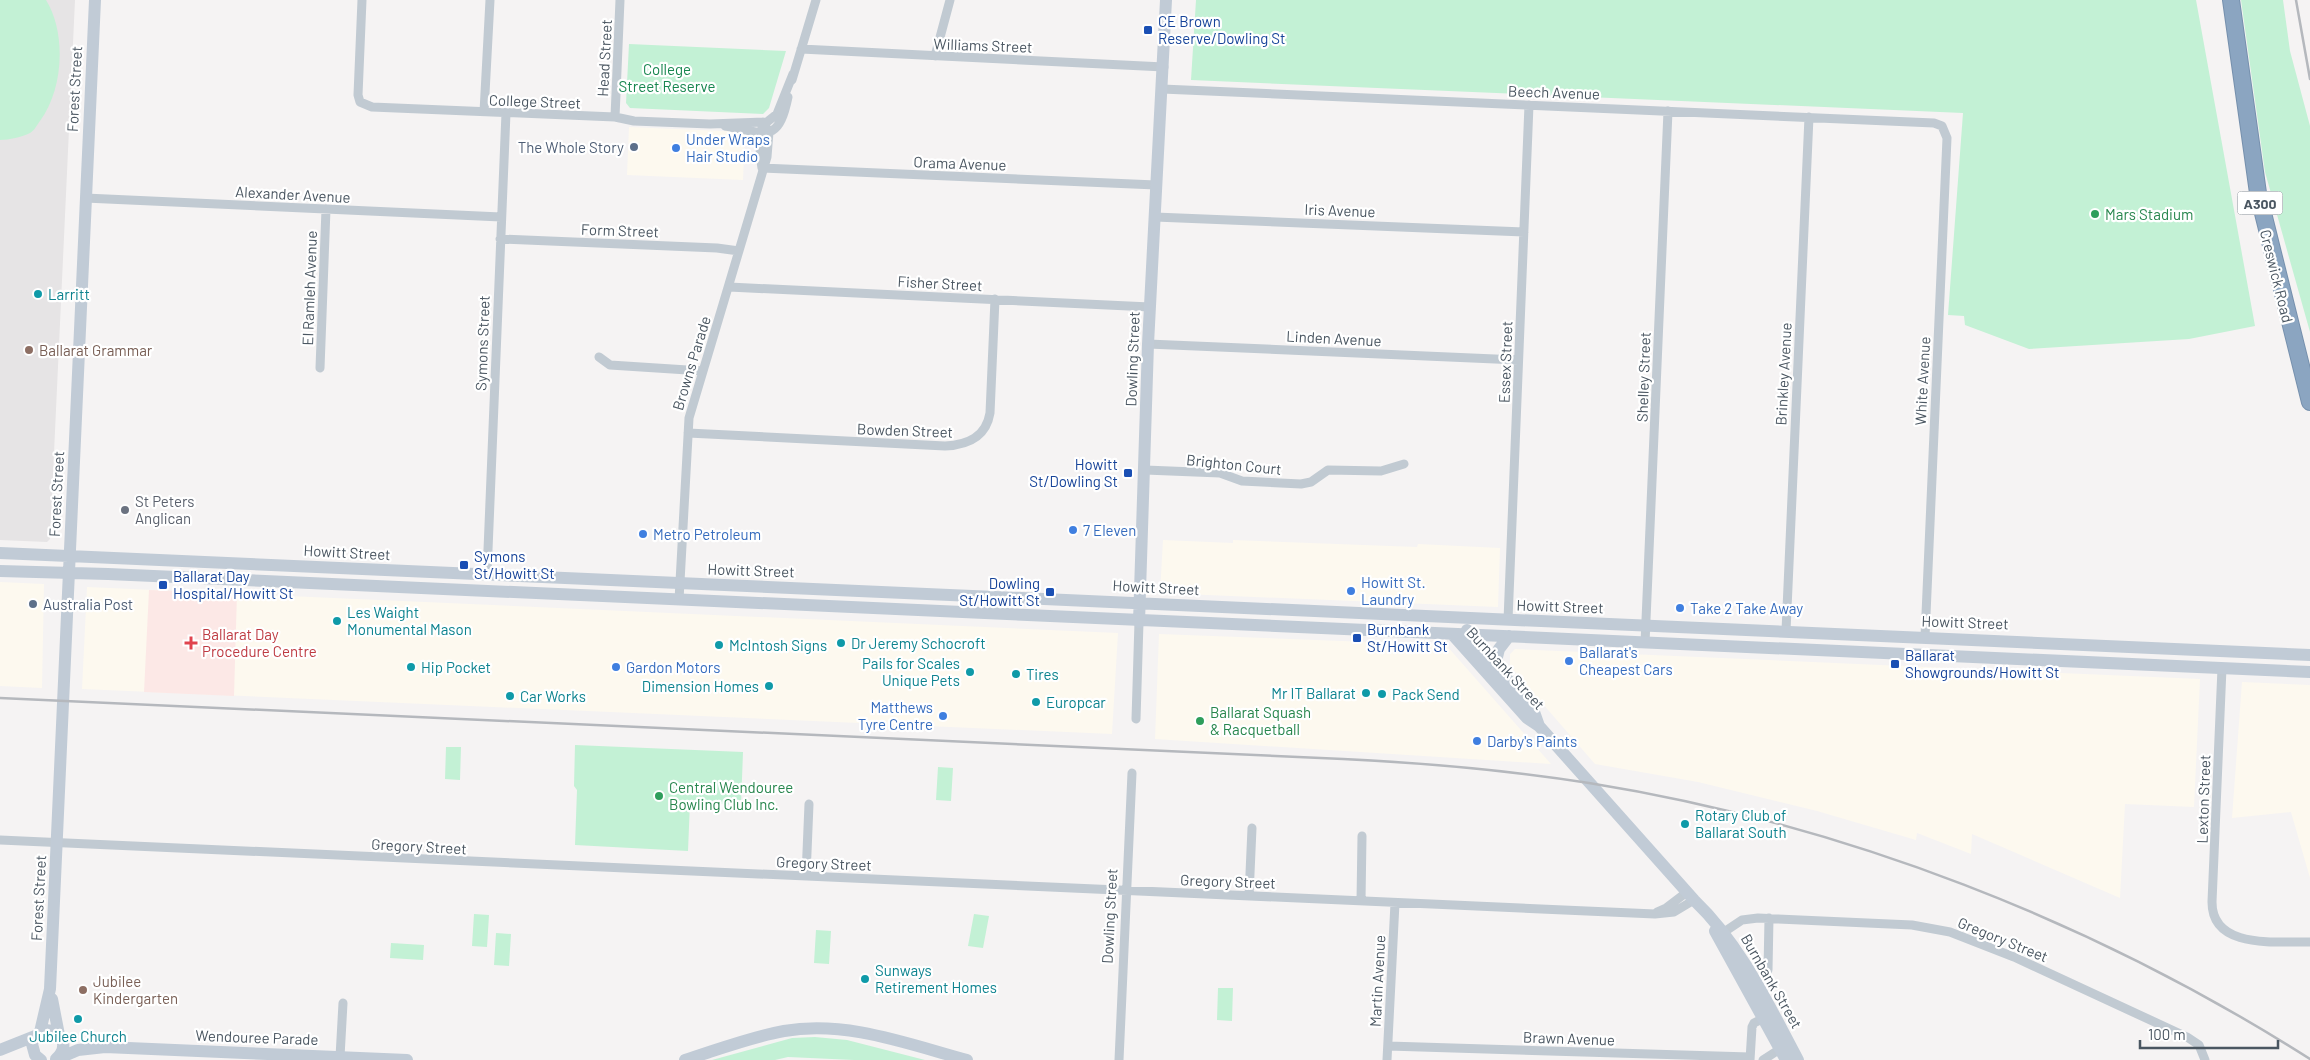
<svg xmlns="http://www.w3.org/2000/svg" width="2310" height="1060" viewBox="0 0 2310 1060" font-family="Barlow,sans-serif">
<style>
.commercial{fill:#fdf9ef}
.education{fill:#e6e4e5}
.medical{fill:#fce8e6}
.green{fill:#c3f1d5}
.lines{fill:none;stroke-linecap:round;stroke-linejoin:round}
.highway-casing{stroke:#7690ad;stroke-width:18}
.street{stroke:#c1cad2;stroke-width:9}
.secondary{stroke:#c1cbd6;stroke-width:12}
.highway{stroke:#8ba5c1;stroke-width:16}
.rail{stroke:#b5b8bd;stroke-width:2.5}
.transit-dot{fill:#1a4fb4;stroke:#fff;stroke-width:2}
.service-dot{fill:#5c6f8a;stroke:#fff;stroke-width:2}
.shop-dot{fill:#3f7fe0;stroke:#fff;stroke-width:2}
.leisure-dot{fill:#2e9e5b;stroke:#fff;stroke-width:2}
.culture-dot{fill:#0f9aa8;stroke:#fff;stroke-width:2}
.education-dot{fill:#8d6e63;stroke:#fff;stroke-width:2}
.worship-dot{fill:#6b7280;stroke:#fff;stroke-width:2}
.health-dot{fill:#e0444e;stroke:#fff;stroke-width:2}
.labels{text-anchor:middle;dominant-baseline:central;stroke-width:4.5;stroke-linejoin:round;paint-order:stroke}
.shield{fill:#fff;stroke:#808990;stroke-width:1}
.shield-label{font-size:14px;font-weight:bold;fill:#4a5661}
.transit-label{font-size:15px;fill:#164399;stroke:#fff;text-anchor:start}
.street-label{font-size:15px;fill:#4a5661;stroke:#fff}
.park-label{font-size:15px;fill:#17864f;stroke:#fff}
.shop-label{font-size:15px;fill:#366cbe;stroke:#fff;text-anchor:start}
.service-label{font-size:15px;fill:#4e5e75;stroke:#fff;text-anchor:end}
.leisure-label{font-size:15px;fill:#27864d;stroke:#fff;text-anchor:start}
.culture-label{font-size:15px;fill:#0d838f;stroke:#fff;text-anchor:start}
.education-label{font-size:15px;fill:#785e54;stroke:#fff;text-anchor:start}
.worship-label{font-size:15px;fill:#5b616d;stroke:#fff;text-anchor:start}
.health-label{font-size:15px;fill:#be3a42;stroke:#fff;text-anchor:start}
</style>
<rect width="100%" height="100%" fill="#f5f3f3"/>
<path class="commercial" d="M629 127 745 132 743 180 627 175Z
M1163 540 1233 543V540L1417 547 1418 544 1500 548 1498 607 1160 593Z
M0 582 44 584 42 688 0 686Z
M87 587 1118 633 1112 734 82 689Z
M1159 634 1446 645 1551 764 1155 739Z
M1515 649 2200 679 2194 807 2125 804 2120 898 1972 834 1971 854 1917 833 1916 840 1817 811 1698 782 1595 764 1510 666V654Z
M2242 682 2310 685V878L2291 812 2232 818Z"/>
<path class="education" d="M0 0H75L50 539 47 542 0 540Z"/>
<path class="medical" d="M149 590 237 593 234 696 144 692Z"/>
<path class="green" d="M0 0H46C67 34 63 90 40 121 37 125 34 131 30 133 22 137 9 140 0 140Z
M1196 0H2196L2255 326 2189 339 2029 349 1965 325 1964 316 1948 315 1963 113 1191 80Z
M2241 0H2283L2290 51 2310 126V332L2265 172Z
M629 44 786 51 769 108 763 114 630 108 626 103Z
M575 745 743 752 741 805 690 802 688 851 575 845 577 790 574 786Z
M446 747H461L460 780 445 779Z
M938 767 953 768 951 801 936 800Z
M474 914 489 915 487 947 472 946Z
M974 914 989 916 983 948 968 946Z
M816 930 831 931 829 964 814 963Z
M496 933 511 934 509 966 494 965Z
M391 943 424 945 423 960 390 958Z
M1218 988H1233L1232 1021 1217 1020Z
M815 1037 847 1040 925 1060H854L788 1057 775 1060H712L792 1038Z"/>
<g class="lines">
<g class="highway-casing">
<path id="highway" d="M2231 0 2258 193 2310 402"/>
</g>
<path class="street" d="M362 0 358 95 360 102 372 107 615 117 634 121 710 124 767 122 777 114 793 74
M801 49 1164 67
M935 56 950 0
M792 80 816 0
M1162 89 1934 123 1942 126 1947 138 1925 637
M484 112 490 0
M615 117 620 0
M725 126C766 133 778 145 788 97
M762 168 1156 185
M762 168 760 155 762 127
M85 198 501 217
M1155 217 1524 232
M500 239 717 248 739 251
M729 287 1150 307
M1148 344 1518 360
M599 357 610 365 703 371
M320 368 326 209
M688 433 945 446C968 445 986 437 990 413L995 299
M1145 470 1220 473 1242 481 1301 484 1311 482 1328 470 1381 471 1404 464
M487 574 506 113
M679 600 689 418 767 157 769 132 763 122
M1508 620 1529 105
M1786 631 1809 117
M1645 643 1668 111
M2222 668 2212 902C2212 950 2277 941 2310 942
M1136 719 1139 622
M0 840 1655 914 1674 912 1694 900
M806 876 809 804
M1249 896 1252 828
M1361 901 1362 836
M1657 912 1666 908 1687 892
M1724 932 1742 920 1758 918 1912 925 1950 932 2014 957 2187 1037 2199 1045 2205 1060
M1768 970 1769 918
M1388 1046 1750 1057
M340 1057 343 1003
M1119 1060 1132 773
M1387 1060 1395 903
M1750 1060 1752 1027 1754 1023 1764 1018
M1763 1060 1780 1049"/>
<path class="secondary" d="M0 553 2310 655
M0 571 108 574 2310 672
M1139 622 1148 344 1166 0
M1467 630 1469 635 1533 709 1539 726
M1452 634 1527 718 1539 726 1694 900C1741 945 1768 1004 1798 1060
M1495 665 1499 649 1509 636
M1715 931 1786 1060
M52 999 59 1035
M40 1032 50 989 95 0
M0 1050 35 1036
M57 1059 78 1050 105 1047 407 1060
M41 1060 35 1055 32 1044C36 1031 47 1027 58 1033 66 1042 65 1051 56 1059
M685 1060C717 1050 750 1037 784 1031 846 1020 908 1044 967 1060"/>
<use href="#highway" class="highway"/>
<path class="rail" d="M2296 0 2310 79
M0 698 1343 759C1425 763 1507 770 1589 783 1844 824 2093 921 2310 1059"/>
</g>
<g class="transit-dot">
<rect x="1143" y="25" width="10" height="10" rx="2.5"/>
<rect x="1123" y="468" width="10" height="10" rx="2.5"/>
<rect x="459" y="560" width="10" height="10" rx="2.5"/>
<rect x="158" y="580" width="10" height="10" rx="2.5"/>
<rect x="1045" y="587" width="10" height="10" rx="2.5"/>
<rect x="1352" y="633" width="10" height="10" rx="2.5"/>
<rect x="1890" y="659" width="10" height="10" rx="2.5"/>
</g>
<g class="service-dot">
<circle cx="634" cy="147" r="5"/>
<circle cx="33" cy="604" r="5"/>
</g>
<g class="shop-dot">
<circle cx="676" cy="148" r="5"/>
<circle cx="1073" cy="530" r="5"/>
<circle cx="643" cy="534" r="5"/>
<circle cx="1351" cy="591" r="5"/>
<circle cx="1680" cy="608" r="5"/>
<circle cx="1569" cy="661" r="5"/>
<circle cx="616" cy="667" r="5"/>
<circle cx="943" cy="716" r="5"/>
<circle cx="1477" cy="741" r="5"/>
</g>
<g class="leisure-dot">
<circle cx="2095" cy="214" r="5"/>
<circle cx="1200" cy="721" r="5"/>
<circle cx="659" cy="796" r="5"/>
</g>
<g class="culture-dot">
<circle cx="38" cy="294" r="5"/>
<circle cx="337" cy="621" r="5"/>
<circle cx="841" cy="643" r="5"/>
<circle cx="719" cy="645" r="5"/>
<circle cx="411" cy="667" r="5"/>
<circle cx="970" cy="672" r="5"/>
<circle cx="1016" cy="674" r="5"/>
<circle cx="769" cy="686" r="5"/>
<circle cx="1366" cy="693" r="5"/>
<circle cx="1382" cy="694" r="5"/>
<circle cx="510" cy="696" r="5"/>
<circle cx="1036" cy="702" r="5"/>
<circle cx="1685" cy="824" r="5"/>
<circle cx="865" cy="979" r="5"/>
<circle cx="78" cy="1019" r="5"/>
</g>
<g class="education-dot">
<circle cx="29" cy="350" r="5"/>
<circle cx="83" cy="990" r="5"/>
</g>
<circle class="worship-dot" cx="125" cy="510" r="5"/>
<path class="health-dot" d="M188.5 635.5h5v5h5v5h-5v5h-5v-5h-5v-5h5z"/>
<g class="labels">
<rect class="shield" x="2237.5" y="191.5" width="45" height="23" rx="4"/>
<g class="shield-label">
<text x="2260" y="203">A300</text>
</g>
<g class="transit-label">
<text x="1158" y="21">CE Brown<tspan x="1158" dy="17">Reserve/Dowling St</tspan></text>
<text x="1118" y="464" text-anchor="end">Howitt<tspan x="1118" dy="17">St/Dowling St</tspan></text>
<text x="474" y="556">Symons<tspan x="474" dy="17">St/Howitt St</tspan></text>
<text x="173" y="576">Ballarat Day<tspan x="173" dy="17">Hospital/Howitt St</tspan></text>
<text x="1040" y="583" text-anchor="end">Dowling<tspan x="1040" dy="17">St/Howitt St</tspan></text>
<text x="1367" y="629">Burnbank<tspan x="1367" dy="17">St/Howitt St</tspan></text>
<text x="1905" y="655">Ballarat<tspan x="1905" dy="17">Showgrounds/Howitt St</tspan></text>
</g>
<g class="street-label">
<text transform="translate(983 45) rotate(2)">Williams Street</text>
<text transform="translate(604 58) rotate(-87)">Head Street</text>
<text transform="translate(74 89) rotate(-87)">Forest Street</text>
<text transform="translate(1554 92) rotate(2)">Beech Avenue</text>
<text transform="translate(535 101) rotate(2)">College Street</text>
<text transform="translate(960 163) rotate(2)">Orama Avenue</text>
<text transform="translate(293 194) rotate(3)">Alexander Avenue</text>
<text transform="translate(1340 210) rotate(2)">Iris Avenue</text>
<text transform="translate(620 230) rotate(2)">Form Street</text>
<text transform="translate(2277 276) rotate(76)">Creswick Road</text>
<text transform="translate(940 283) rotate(3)">Fisher Street</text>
<text transform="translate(309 288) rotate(-88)">El Ramleh Avenue</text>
<text transform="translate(1334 338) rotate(3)">Linden Avenue</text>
<text transform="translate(482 343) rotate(-88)">Symons Street</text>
<text transform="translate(1132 359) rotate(-88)">Dowling Street</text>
<text transform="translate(1505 362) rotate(-88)">Essex Street</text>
<text transform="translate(691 363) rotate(-73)">Browns Parade</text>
<text transform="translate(1783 374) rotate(-87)">Brinkley Avenue</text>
<text transform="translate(1643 377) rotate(-88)">Shelley Street</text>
<text transform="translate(1922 381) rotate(-87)">White Avenue</text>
<text transform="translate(905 430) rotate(2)">Bowden Street</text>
<text transform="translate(1234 464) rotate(6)">Brighton Court</text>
<text transform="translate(56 494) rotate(-87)">Forest Street</text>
<text transform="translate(347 552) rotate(3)">Howitt Street</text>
<text transform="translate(751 570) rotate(2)">Howitt Street</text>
<text transform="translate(1156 587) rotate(3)">Howitt Street</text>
<text transform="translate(1560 606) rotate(2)">Howitt Street</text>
<text transform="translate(1965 622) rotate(2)">Howitt Street</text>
<text transform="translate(1506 668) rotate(47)">Burnbank Street</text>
<text transform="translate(2203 799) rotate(-88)">Lexton Street</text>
<text transform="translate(419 846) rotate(3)">Gregory Street</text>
<text transform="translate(824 863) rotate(2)">Gregory Street</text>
<text transform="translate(1228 881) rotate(2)">Gregory Street</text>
<text transform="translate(38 898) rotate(-87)">Forest Street</text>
<text transform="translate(1109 916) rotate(-87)">Dowling Street</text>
<text transform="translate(2003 939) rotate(22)">Gregory Street</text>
<text transform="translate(1377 981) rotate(-87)">Martin Avenue</text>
<text transform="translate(1772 981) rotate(60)">Burnbank Street</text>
<text transform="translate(257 1037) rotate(2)">Wendouree Parade</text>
<text transform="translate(1569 1038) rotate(2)">Brawn Avenue</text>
</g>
<g class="park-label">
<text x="667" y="69">College<tspan x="667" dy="17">Street Reserve</tspan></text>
</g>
<g class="shop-label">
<text x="686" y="139">Under Wraps<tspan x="686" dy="17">Hair Studio</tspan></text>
<text x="1083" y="530">7 Eleven</text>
<text x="653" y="534">Metro Petroleum</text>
<text x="1361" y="582">Howitt St.<tspan x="1361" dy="17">Laundry</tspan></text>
<text x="1690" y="608">Take 2 Take Away</text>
<text x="1579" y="652">Ballarat's<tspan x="1579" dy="17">Cheapest Cars</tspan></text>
<text x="626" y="667">Gardon Motors</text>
<text x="933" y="707" text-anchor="end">Matthews<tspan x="933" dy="17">Tyre Centre</tspan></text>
<text x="1487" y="741">Darby's Paints</text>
</g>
<g class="service-label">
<text x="624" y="147">The Whole Story</text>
<text x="43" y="604" text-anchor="start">Australia Post</text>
</g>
<g class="leisure-label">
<text x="2105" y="214">Mars Stadium</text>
<text x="1210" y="712">Ballarat Squash<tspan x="1210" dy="17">&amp; Racquetball</tspan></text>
<text x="669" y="787">Central Wendouree<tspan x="669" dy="17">Bowling Club Inc.</tspan></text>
</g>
<g class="culture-label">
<text x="48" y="294">Larritt</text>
<text x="347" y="612">Les Waight<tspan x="347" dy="17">Monumental Mason</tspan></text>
<text x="851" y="643">Dr Jeremy Schocroft</text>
<text x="729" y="645">McIntosh Signs</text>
<text x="960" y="663" text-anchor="end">Pails for Scales<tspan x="960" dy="17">Unique Pets</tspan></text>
<text x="421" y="667">Hip Pocket</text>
<text x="1026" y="674">Tires</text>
<text x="759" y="686" text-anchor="end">Dimension Homes</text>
<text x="1356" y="693" text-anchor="end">Mr IT Ballarat</text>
<text x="1392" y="694">Pack Send</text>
<text x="520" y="696">Car Works</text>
<text x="1046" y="702">Europcar</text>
<text x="1695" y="815">Rotary Club of<tspan x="1695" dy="17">Ballarat South</tspan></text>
<text x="875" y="970">Sunways<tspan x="875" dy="17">Retirement Homes</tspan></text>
<text x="78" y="1036" text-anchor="middle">Jubilee Church</text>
</g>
<g class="education-label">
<text x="39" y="350">Ballarat Grammar</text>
<text x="93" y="981">Jubilee<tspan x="93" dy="17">Kindergarten</tspan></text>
</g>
<g class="worship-label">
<text x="135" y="501">St Peters<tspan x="135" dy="17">Anglican</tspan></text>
</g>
<g class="health-label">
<text x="202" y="634">Ballarat Day<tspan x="202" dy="17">Procedure Centre</tspan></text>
</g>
</g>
<path d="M2140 1040v8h138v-8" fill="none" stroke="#4a5661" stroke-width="2.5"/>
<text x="2148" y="1040" font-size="15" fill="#4a5661" stroke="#ffffff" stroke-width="4" paint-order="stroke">100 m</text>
</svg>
